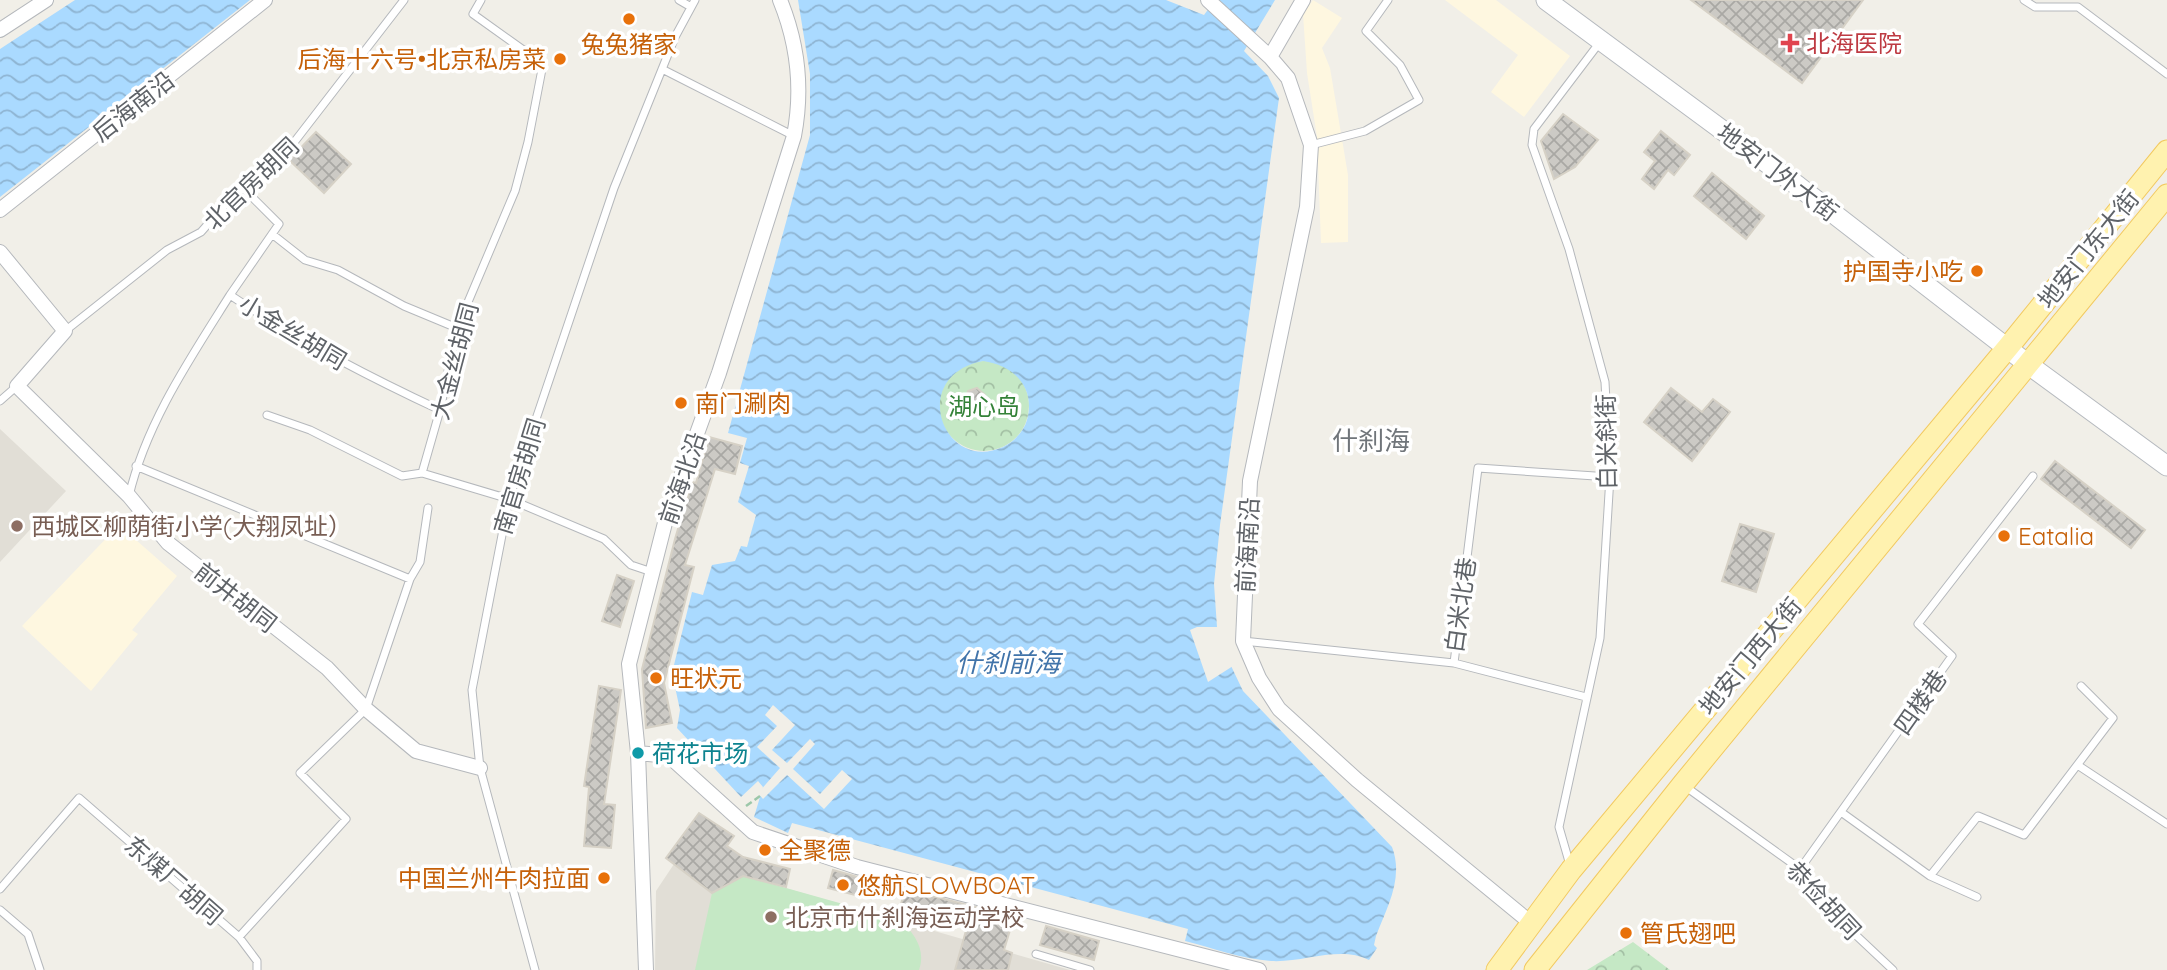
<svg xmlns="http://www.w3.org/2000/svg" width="2167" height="970" viewBox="0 0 2167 970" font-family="Quicksand,'Noto Sans SC',sans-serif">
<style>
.commercial{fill:#fef7e0}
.education{fill:#e1ded6}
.forest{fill:url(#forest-crowns)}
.garden{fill:#c5e8c5}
.water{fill:url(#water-waves);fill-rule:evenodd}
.pier{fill:#f1efe8}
.building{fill:url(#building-cross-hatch);stroke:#d6d1c6;stroke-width:2}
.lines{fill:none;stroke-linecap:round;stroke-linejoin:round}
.lane-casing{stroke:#b5b8bc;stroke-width:9}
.street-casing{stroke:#b5b8bc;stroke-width:16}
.secondary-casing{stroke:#b6babf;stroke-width:21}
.primary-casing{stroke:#f2c960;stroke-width:23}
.path{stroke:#9cc7a9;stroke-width:2.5;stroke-dasharray:7 3.5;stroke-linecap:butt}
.lane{stroke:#fff;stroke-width:7}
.street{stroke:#fff;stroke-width:14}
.secondary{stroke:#fff;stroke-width:19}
.primary{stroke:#fff2af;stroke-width:21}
.food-dot{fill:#e8710a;stroke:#fff;stroke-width:2.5}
.health-dot{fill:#e0444e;stroke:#fff;stroke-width:2.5}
.education-dot{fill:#8d6e63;stroke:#fff;stroke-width:2.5}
.culture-dot{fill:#0f9aa8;stroke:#fff;stroke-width:2.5}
.labels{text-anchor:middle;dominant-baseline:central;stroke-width:7;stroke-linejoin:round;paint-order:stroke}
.health-label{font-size:24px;fill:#be3a42;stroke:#fff;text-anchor:start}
.food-label{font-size:24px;fill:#c56008;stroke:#fff;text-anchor:start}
.street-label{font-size:24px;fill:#5f6368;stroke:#fff}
.park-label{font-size:24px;fill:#348238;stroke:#fff}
.education-label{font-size:24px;fill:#785e54;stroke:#fff;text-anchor:start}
.culture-label{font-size:24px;fill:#0d838f;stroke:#fff;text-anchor:start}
.neighbourhood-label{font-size:26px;fill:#70757a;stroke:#fff}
.water-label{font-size:26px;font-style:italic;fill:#4174aa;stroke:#fff}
</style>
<defs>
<pattern id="forest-crowns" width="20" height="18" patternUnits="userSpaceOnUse" patternTransform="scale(1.75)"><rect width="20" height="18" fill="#c5e8c5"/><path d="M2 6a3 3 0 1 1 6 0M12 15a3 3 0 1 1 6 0" fill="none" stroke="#a3c0a4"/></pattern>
<pattern id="water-waves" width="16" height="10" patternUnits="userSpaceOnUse" patternTransform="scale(1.75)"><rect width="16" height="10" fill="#aadaff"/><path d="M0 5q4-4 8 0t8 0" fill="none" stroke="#8eb4d2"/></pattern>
<pattern id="building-cross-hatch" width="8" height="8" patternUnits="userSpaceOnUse" patternTransform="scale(1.75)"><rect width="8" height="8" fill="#cccac5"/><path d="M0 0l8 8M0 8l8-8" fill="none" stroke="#a9a8a4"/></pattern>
</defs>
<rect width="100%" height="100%" fill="#f1efe8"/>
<path class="commercial" d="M1313 0 1342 18 1322 48 1330 68 1348 175V242L1321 243 1317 137 1307 73 1303 14Z
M1445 0H1496L1570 56 1524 117 1491 92 1518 55Z
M119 525 177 576 132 630 138 634 91 691 22 626Z"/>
<path class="education" d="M0 429 66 491 0 562Z
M674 864 711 893 743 876 1070 970H655L656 891Z"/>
<path class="forest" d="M939 406a45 45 0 1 1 90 0a45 45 0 1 1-90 0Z
M1633 942 1670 970H1587Z"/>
<path class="garden" d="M743 876 900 920C915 934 926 950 919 970H695L712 893Z"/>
<path class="water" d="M75 0H250L0 197V49Z
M798 0H1166L1204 15 1215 0H1275L1244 51 1268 76 1279 98 1220 525 1214 584 1217 627 1223 649 1243 691 1392 847C1404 878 1387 907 1376 936L1374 945 1377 948 1369 960C1340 945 1303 963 1271 961 1242 959 1213 948 1185 941L1188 929 792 823 788 833 754 817 763 787 758 781 741 797 677 728 680 710 672 673 692 592 703 595 712 565 735 561 741 546 747 547 756 515 738 502 749 466 740 463 747 438 728 433 810 135V74ZM983 361C1014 365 1036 388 1027 420 1024 431 1014 442 1003 447 943 474 907 376 983 361Z"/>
<path class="pier" d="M1197 627H1221L1233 666 1208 682 1190 630Z
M773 705 795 725 772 750 787 763 810 739 815 744 793 769 820 794 842 770 852 779 824 809 787 775 763 799 758 793 780 768 757 747 777 726 765 715Z"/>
<path class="building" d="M1691 0H1863L1802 83Z
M1563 114 1598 140 1575 167 1554 179 1541 141Z
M1661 131 1690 155 1674 175 1668 170 1654 189 1642 179 1655 161 1644 152Z
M316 132 351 164 324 193 289 160Z
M1712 173 1764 216 1746 239 1694 196Z
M977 388 985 395 982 404 973 407 966 401 968 391Z
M1671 388 1702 412 1713 399 1730 412 1692 461 1644 422Z
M709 437 742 446 735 474 715 469 685 565 694 567 664 683 672 723 646 728 642 669 675 539 692 482 696 483Z
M2055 461 2145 530 2131 548 2041 479Z
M1740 524 1774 534 1756 592 1722 581Z
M617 575 634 581 620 627 602 621Z
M599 686 621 690 604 804 615 805 611 848 584 846 589 787 584 786Z
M699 813 734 836 727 846 743 857 790 869 786 887 743 876 712 893 666 858Z
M833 870 875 882 871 899 828 888Z
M905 889 1014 917 1004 950 1012 953 1008 970H955L967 927 900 908Z
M1046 926 1099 941 1094 960 1040 945Z"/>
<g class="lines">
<g class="lane-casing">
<path id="lane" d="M481 0 473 14 543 64 528 142 515 191 457 328 440 410 422 473 509 499 604 539 631 565 652 572
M679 0 691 7
M2024 0 2035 7H2078L2167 74
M662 69 794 136
M1311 145 1365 131 1419 100 1400 65 1366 31 1388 0
M243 188 279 224 230 295C297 340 367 376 440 410
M272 234 305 260 338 270 404 306 457 328
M65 331 167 250 201 232 231 198 285 154 404 0
M0 401 17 386
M267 415 310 430 402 476 422 473
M136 466 410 579 366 709 300 773 346 819 239 937
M129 496C146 423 191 357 230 295
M410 579 420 562 428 508
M1243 641 1454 663 1478 468 1610 477
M1454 663 1586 697
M2079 766 2167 824
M1686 787 1800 869 1843 923 1893 970
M1841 812 1930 876 1977 897
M1570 865 1559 827 1600 638 1610 477 1605 382 1569 249 1532 145 1534 129 1600 42
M1800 869 1952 656 1918 624 2033 476
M1930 876 1978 816 2024 835 2113 718 2081 686
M0 889 79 798 239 937 257 961V970
M0 910 28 934 40 970
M1036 954 1090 970
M535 970 480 768 472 690 509 499 614 188 675 37 695 0"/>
</g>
<g class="street-casing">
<path id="street" d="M1208 0 1270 57 1288 78 1311 145 1307 207 1250 481 1243 641 1259 678 1279 709 1357 780 1531 923
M0 30 46 0
M1270 57 1303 0
M0 210 265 0
M0 252 65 331 17 386 129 496 168 543 327 668 366 709 416 751 480 768
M638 753 669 756 753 832 857 867 1259 970
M646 970 638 753 629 664 666 519 719 373 794 136C803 89 798 44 780 0"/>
</g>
<g class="secondary-casing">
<path id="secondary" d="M1546 0 1798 186 2029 365 2167 466"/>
</g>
<g class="primary-casing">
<path id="primary" d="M1497 970 1571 870 2009 346 2167 151
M1535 970 1683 784 2167 195"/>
</g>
<path class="path" d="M746 806 760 796"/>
<use href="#lane" class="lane"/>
<use href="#street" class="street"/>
<use href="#secondary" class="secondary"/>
<use href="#primary" class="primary"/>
</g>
<g class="food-dot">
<circle cx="629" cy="19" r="7"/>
<circle cx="560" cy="59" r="7"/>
<circle cx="1977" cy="271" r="7"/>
<circle cx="681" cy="403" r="7"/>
<circle cx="2004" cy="536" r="7"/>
<circle cx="656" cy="678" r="7"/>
<circle cx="765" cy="850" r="7"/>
<circle cx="604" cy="878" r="7"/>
<circle cx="843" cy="885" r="7"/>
<circle cx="1626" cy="933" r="7"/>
</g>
<path class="health-dot" d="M1786.5 32.5h7v7h7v7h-7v7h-7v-7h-7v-7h7z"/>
<g class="education-dot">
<circle cx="17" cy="526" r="7"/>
<circle cx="771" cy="917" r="7"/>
</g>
<circle class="culture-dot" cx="638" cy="753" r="7"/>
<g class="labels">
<g class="health-label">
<text x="1806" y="43">北海医院</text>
</g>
<g class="food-label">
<text x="629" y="44" text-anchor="middle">兔兔猪家</text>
<text x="546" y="59" text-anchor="end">后海十六号•北京私房菜</text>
<text x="1963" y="271" text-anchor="end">护国寺小吃</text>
<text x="695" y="403">南门涮肉</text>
<text x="2018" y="536">Eatalia</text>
<text x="670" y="678">旺状元</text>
<text x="779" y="850">全聚德</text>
<text x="590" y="878" text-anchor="end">中国兰州牛肉拉面</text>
<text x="857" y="885">悠航SLOWBOAT</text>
<text x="1640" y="933">管氏翅吧</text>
</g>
<g class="street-label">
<text transform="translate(133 106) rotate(-38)">后海南沿</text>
<text transform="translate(1778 172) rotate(37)">地安门外大街</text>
<text transform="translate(251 183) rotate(-44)">北官房胡同</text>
<text transform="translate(2088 249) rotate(-51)">地安门东大街</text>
<text transform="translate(293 332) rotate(31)">小金丝胡同</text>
<text transform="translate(454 361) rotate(-75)">大金丝胡同</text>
<text transform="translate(1606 442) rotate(-91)">白米斜街</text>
<text transform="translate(519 476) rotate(-73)">南官房胡同</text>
<text transform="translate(682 478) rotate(-71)">前海北沿</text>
<text transform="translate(1247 545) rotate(-87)">前海南沿</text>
<text transform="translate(236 597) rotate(38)">前井胡同</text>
<text transform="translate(1460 605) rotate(-82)">白米北巷</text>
<text transform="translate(1750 656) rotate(-50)">地安门西大街</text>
<text transform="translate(1920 702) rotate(-55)">四楼巷</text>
<text transform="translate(174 880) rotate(41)">东煤厂胡同</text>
<text transform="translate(1824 900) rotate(47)">恭俭胡同</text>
</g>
<g class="park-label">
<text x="984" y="406">湖心岛</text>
</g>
<g class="education-label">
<text x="31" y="526">西城区柳荫街小学(大翔凤址）</text>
<text x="785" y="917">北京市什刹海运动学校</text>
</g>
<g class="culture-label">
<text x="652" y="753">荷花市场</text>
</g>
<g class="neighbourhood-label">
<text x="1371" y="440">什刹海</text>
</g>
<g class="water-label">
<text x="1008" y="662">什刹前海</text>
</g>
</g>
</svg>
